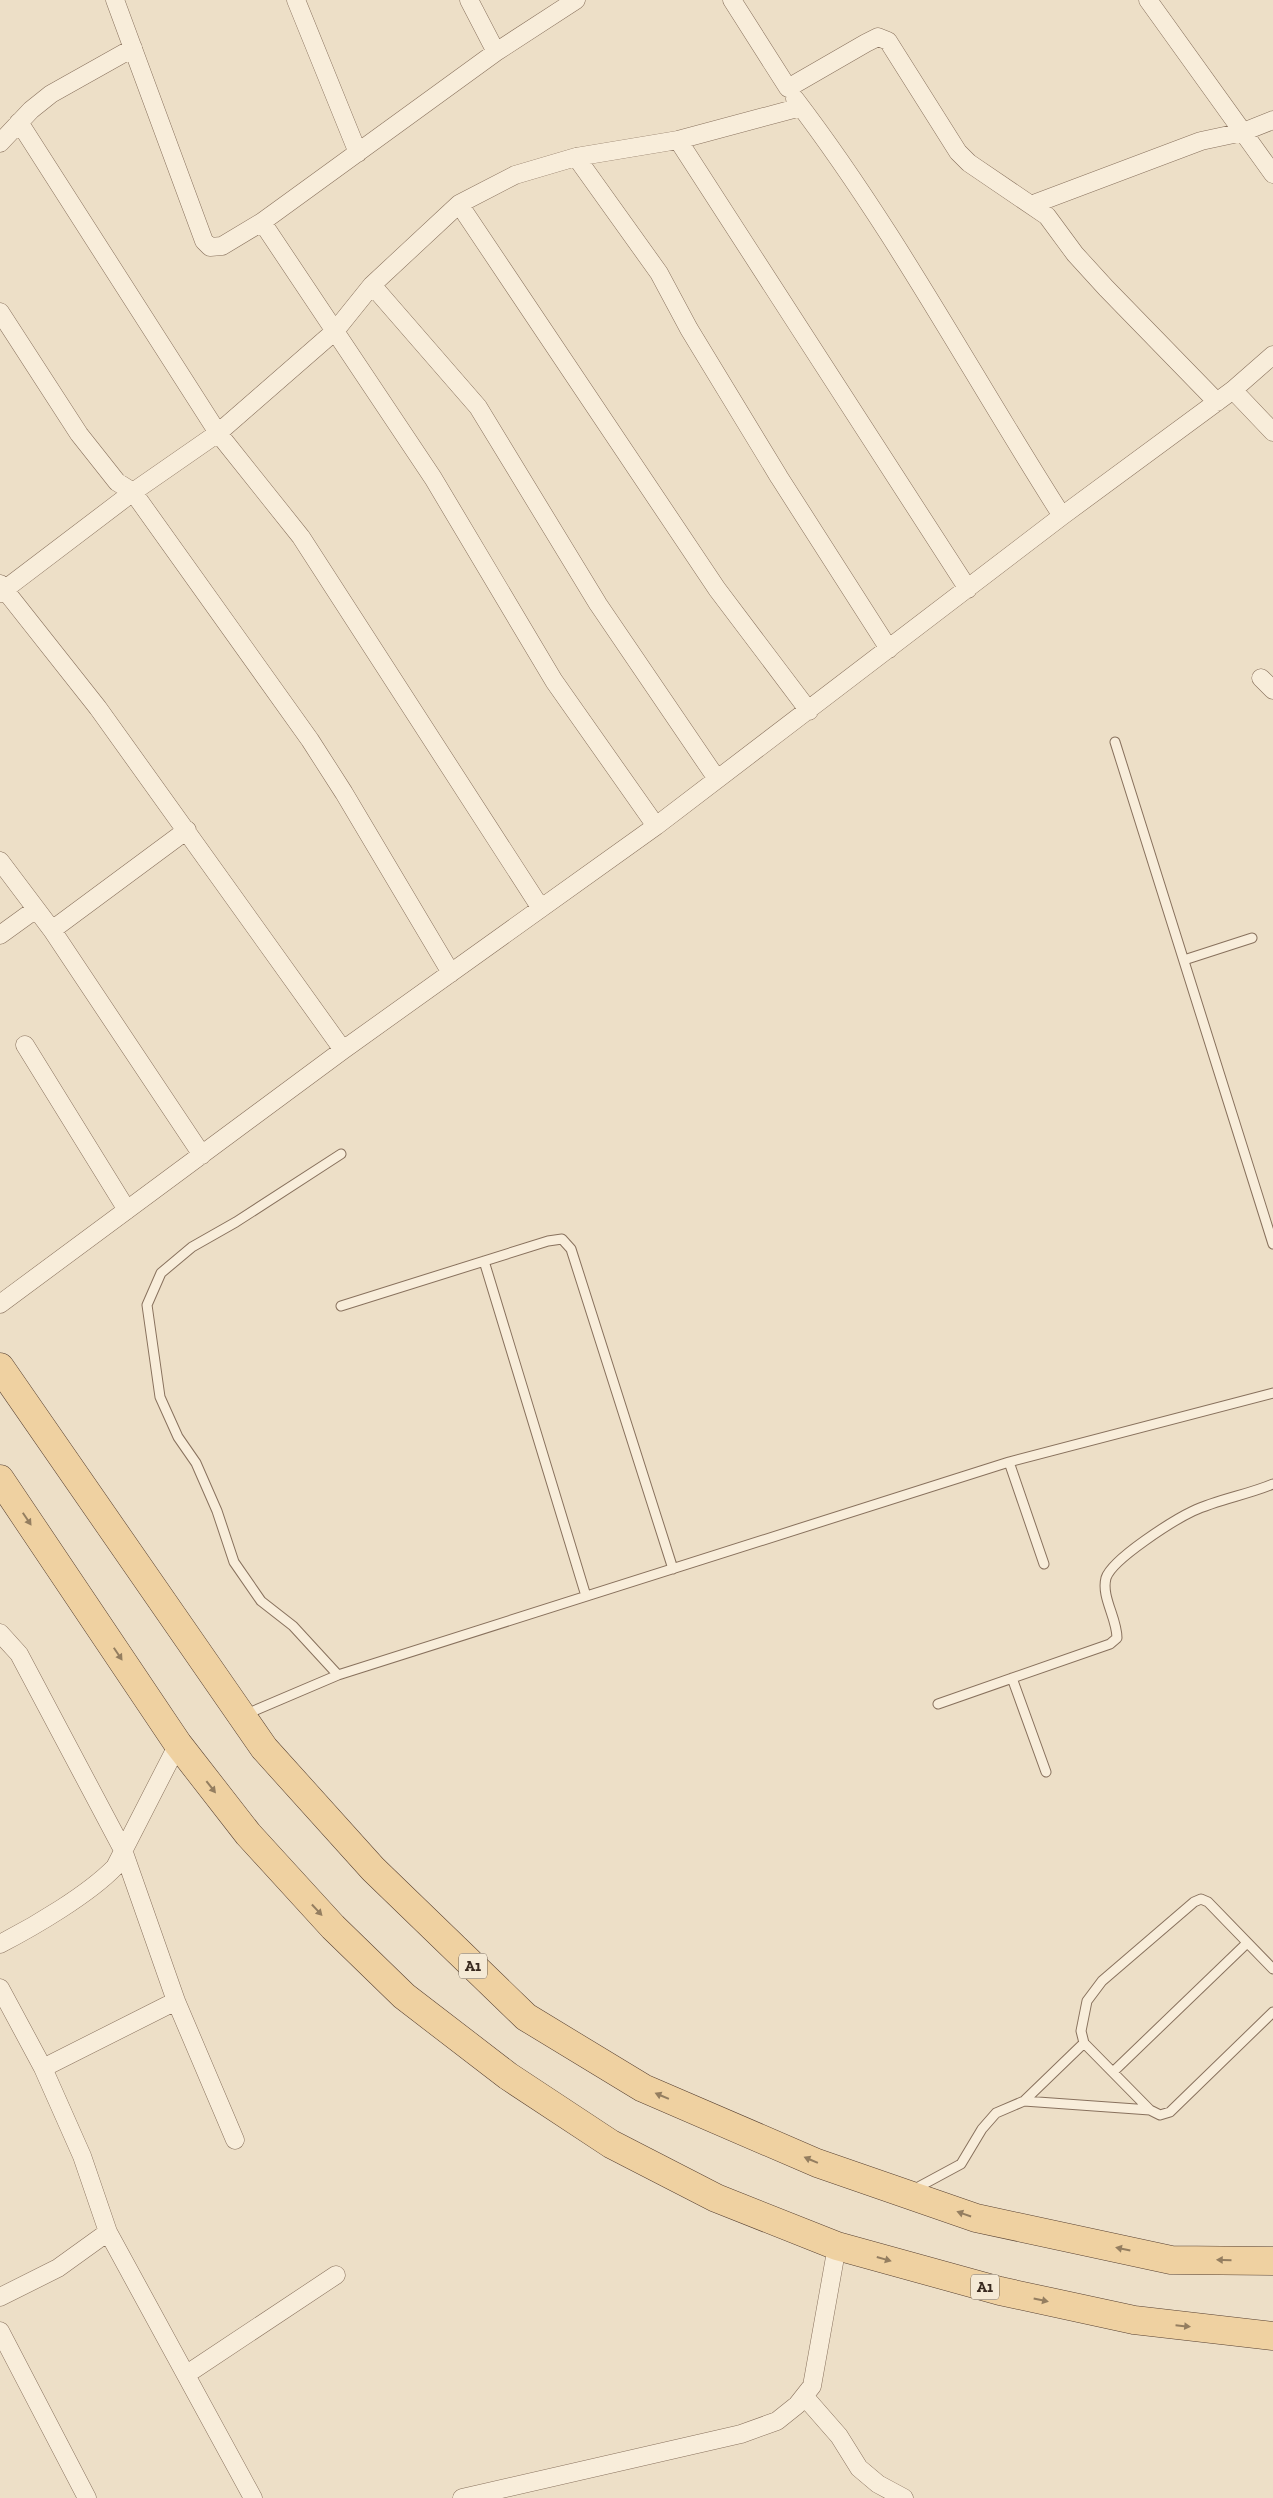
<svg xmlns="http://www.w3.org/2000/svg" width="1273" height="2498" viewBox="0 0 1273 2498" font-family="'Zilla Slab',serif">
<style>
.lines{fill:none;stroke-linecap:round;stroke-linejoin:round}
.service-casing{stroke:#88715d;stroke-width:11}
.minor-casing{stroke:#88715d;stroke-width:19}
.primary-casing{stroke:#574031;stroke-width:29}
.service{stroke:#f8edda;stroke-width:9}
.minor{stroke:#f8edda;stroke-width:18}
.primary{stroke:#efd1a1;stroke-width:28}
.oneway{fill:#947e60}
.labels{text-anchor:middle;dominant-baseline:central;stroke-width:5;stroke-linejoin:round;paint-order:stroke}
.shield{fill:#f5ead6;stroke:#716457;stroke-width:1}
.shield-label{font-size:15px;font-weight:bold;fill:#392a20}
</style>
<rect width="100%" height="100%" fill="#eddfc7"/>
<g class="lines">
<g class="service-casing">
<path id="service" d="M1115 742 1273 1244
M1184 960 1252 938
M484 1261 586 1596
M341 1306 548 1241 562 1239 571 1249 673 1569
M1009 1462 1044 1564
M338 1675 293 1626 261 1601 234 1562 217 1511 196 1463 178 1437 160 1397 147 1305 161 1273 192 1247 236 1222 341 1154
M1012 1678 1046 1772
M938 1704 1110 1644 1117 1638C1117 1618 1101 1597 1106 1578 1112 1559 1174 1520 1193 1511 1219 1499 1247 1495 1273 1484
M244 1715 338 1675 1009 1462 1273 1393
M1084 2043 1150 2110 1160 2115 1170 2112 1273 2012
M1113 2072 1247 1943
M1024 2101 1150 2110
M911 2191 961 2164 982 2129 996 2113 1024 2101 1084 2043 1081 2031 1087 2001 1102 1981 1194 1902 1201 1899 1208 1902 1273 1969"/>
</g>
<g class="minor-casing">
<path id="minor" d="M115 0 204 241 210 247 222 246 262 222 496 52 576 0
M296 0 358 153
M469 0 496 52
M732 0 788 88 866 43 878 37 888 41 958 152 969 163 1047 216 1075 254 1106 288 1217 402
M1148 0 1273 174
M795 99C895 230 973 377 1062 516
M19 122 218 433 301 537 540 907
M678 140 968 589
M0 143 31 110 51 94 133 48
M576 157 659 273 689 329 779 477 889 649
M459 204 717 589 809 711
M1031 205 1201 141 1243 132 1273 120
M262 222 433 478 554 681 656 826
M372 285 478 407 598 604 717 779
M0 312 79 434 117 482 133 492 310 740 344 793 451 973
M1233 390 1273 432
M0 584 98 708 343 1050
M0 593 133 492 218 433 335 331 372 285 459 204 515 175 576 157 678 140 801 107
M1261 678 1273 690
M0 861 52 930 202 1155
M52 930 187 830
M0 935 36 909
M25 1045 127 1210
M0 1304 343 1050 656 826 1062 516 1233 390 1273 355
M0 1633 19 1654 123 1850 176 2001 235 2140
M0 1944C35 1926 89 1894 115 1867L178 1744
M0 1988 43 2068 82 2156 108 2232 253 2498
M43 2068 176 2001
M0 2297 58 2268 108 2232
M0 2331 87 2498
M187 2374 336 2275
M804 2396 839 2436 859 2468 878 2484 904 2498
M462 2498 741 2434 777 2421 797 2405 812 2386 837 2246"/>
</g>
<g class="primary-casing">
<path id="primary" d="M0 1367 264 1748 373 1869 526 2017 643 2088 817 2163 976 2218 1171 2260 1273 2261
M0 1479 178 1744 248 1834 333 1927 404 1996 508 2076 611 2144 716 2198 837 2246 1000 2291 1134 2320 1273 2336"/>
</g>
<use href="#service" class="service"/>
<use href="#minor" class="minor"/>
<use href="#primary" class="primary"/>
</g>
<defs><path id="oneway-solid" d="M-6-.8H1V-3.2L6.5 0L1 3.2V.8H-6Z" transform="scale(1.25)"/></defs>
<g class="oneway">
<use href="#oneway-solid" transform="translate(27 1519) rotate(56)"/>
<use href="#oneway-solid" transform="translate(118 1654) rotate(56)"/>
<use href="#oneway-solid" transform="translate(211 1787) rotate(52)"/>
<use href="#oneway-solid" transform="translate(317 1910) rotate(47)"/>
<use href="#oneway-solid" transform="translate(662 2096) rotate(-157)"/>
<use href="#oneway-solid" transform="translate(811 2160) rotate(-157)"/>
<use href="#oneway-solid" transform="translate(964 2214) rotate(-161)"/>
<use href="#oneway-solid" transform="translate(1123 2249) rotate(-168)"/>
<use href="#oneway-solid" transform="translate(884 2259) rotate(16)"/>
<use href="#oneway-solid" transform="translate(1224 2260) rotate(-179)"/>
<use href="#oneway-solid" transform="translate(1041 2300) rotate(12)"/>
<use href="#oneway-solid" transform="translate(1183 2326) rotate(6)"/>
</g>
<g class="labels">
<g class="shield">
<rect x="459" y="1953.5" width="28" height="25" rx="4"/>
<rect x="971" y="2274.5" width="28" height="25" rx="4"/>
</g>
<g class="shield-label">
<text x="473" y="1966">A1</text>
<text x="985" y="2287">A1</text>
</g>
</g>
</svg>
